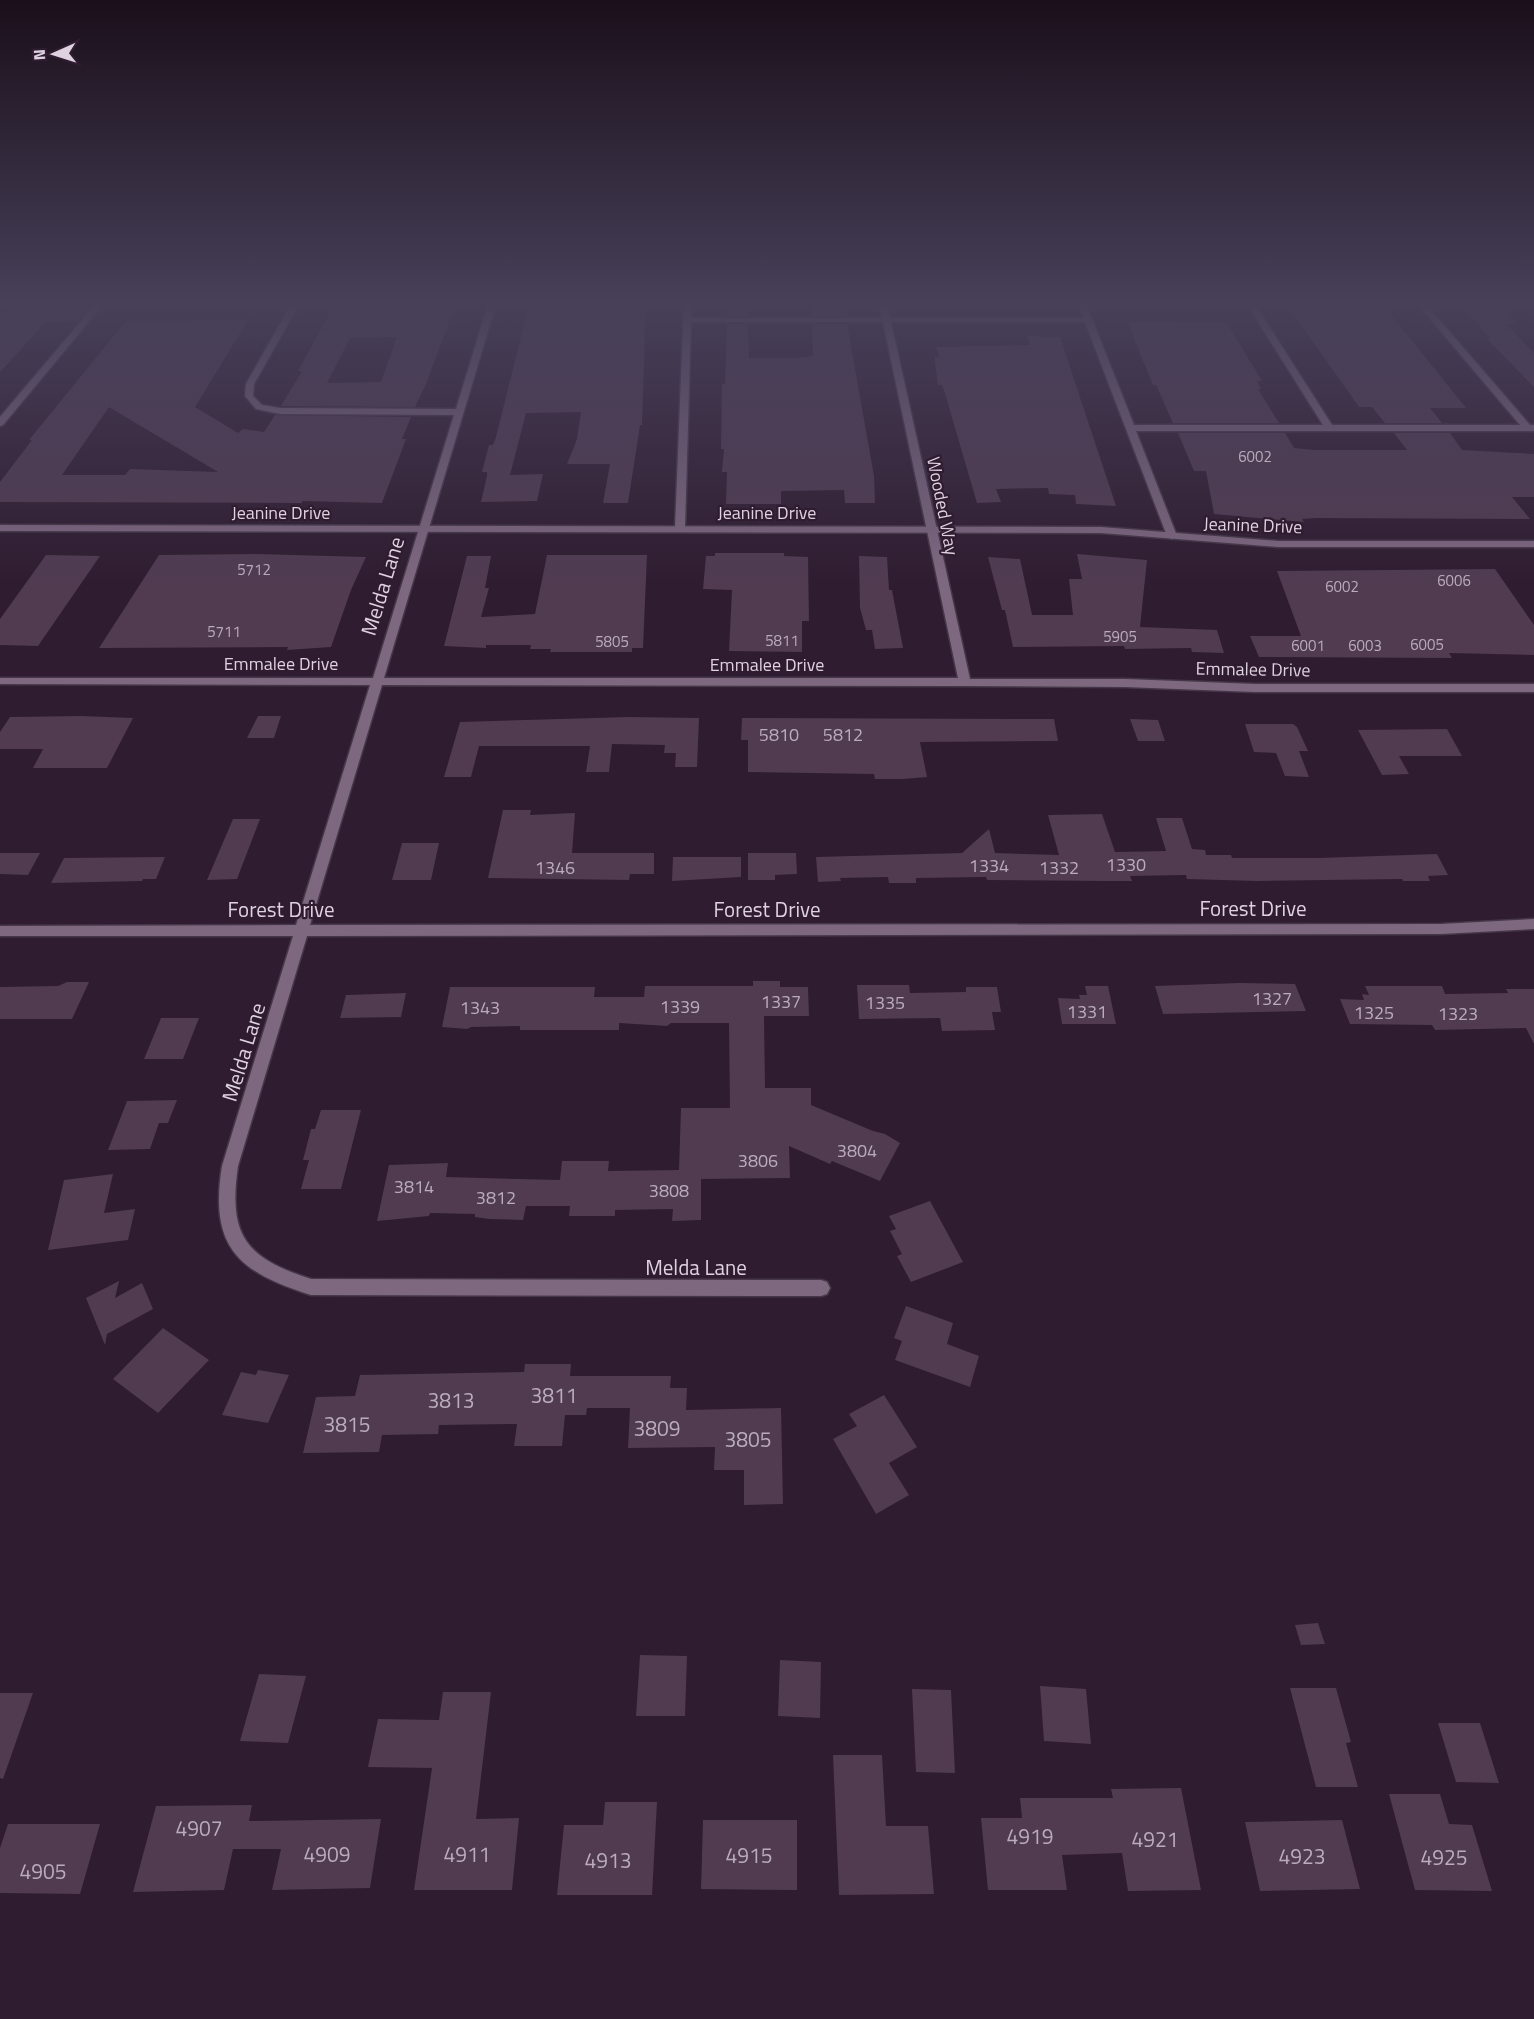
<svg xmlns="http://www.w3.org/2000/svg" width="1534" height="2019" viewBox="0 0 1534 2019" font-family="'Titillium Web',sans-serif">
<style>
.building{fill:#503b51;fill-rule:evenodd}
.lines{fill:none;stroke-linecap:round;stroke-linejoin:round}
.street-casing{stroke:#463748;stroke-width:3}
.secondary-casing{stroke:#463748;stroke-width:3}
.street{fill:#7e6880;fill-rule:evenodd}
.secondary{fill:#7e6880;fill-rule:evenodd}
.labels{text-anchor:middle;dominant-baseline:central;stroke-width:4.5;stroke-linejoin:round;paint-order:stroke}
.far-number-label{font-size:15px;fill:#bbacbc}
.far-street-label{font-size:18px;fill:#dfd2e0;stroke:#2f1c30}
.number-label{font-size:18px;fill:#bbacbc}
.street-label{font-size:21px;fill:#dfd2e0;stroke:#2f1c30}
.near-number-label{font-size:21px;fill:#bbacbc}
</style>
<rect width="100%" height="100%" fill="#2f1c30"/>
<path class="building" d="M23 301H95L78 321 46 322 0 372V312H11Z
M336 301H363L360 305H452L451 307H455L425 386 415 407 281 406 302 371H298ZM397 337 381 382 327 383 350 338Z
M530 301H646L642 425H640L628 503H603L610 464H567L577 439 581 412 526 413 510 475 543 474 537 501 481 502 487 476V472H482L489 445H493L496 437Z
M728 301H747L748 316H727Z
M811 301H844L846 316H812Z
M1316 301H1380L1466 408H1430L1442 423H1385L1372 407H1359L1287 305H1318Z
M1457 301H1495L1517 324H1506L1534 353V387L1487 339H1491Z
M248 320 195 407 238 433 243 429 264 432 275 415 411 417 402 439H406L382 503 302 501V503L0 502V482L32 440H29L126 321ZM109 407 218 472 130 469 125 475H62Z
M1127 321 1226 322 1262 381H1257L1261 389H1258L1279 423H1173L1156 385H1153Z
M727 324H748L749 358H796L813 356 812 324H847L874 476 875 503H845L844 490 781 491V504H726L727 472H722L724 449H721L722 384H725Z
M1027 336 1060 337 1116 506 1076 504 1075 495 1049 494 1048 488 996 489 1001 502 977 503 944 390 942 385H938L935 362V357H939L936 347 1030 345Z
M1178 433H1285L1294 448 1314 450H1407L1394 433H1450L1462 450 1534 454V497H1512L1530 519 1316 518 1302 519 1304 522 1214 514 1206 471H1194Z
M715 553H784V556L808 557 809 621H802V652L729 651 732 590 703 589 706 556H715Z
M257 554 366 557 351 590 331 647 287 650 288 647 99 648 159 555Z
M1077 554 1147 560 1140 627 1217 630 1224 653 1192 652 1191 648 1125 649 1124 646 1013 647 1005 610H1002L988 557 1020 559 1032 615H1073L1069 579H1082Z
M46 555 100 556 38 646 0 645V619Z
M547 555H647L643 648H632V652H550L551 649H530L531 645H486V648L444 646 467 556H491L485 588H489L481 617 535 614Z
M859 556 887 557 889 590H892L903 648 875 649 872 630H866L860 608Z
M1495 569 1534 625V655L1449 653 1452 658 1259 657 1250 636H1301L1277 571Z
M81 716 133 718 107 768H33L43 749H0V732L10 717Z
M258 716H281L274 738H247Z
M629 717 699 718 697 767H675L676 753H664L665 745 612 744 609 772H586L590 746H479L471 777H444L460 722Z
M742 718 1054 719 1058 741 920 742 927 777 903 779H875L874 774 748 772V740H741Z
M1130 719 1158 720 1165 741H1138Z
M1245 724H1293L1297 727 1308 751H1299L1309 777 1285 776 1276 753 1254 752Z
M1447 729 1462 756H1399L1409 774 1382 775 1358 730Z
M503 810H531L530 815 575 813 572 853H654V874H630L629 880 488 878Z
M1102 814 1115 852 1166 851 1156 818H1182L1192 849 1205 850 1206 855H1231L1232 858H1319L1437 854 1448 875 1428 876 1430 881H1403L1402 879 1257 881 1187 879 1186 875 1130 876 1132 881H1107L987 880 986 877 916 878V883H889L888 877 840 878 841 881 818 882 816 857 962 853 989 829 995 853 1059 855 1048 815Z
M233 819H260L237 879 207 880Z
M402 843H439L431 880H392Z
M0 853H40L28 875 0 874Z
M748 853H796L797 874 775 875V880H748Z
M165 857 156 879H143L142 881 51 883 64 858Z
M673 857H741V877L672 881Z
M753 981H780V987H808L809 1016H764L765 1088H811V1105L873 1131 885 1134 900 1143 880 1181 832 1161 830 1164 789 1146 790 1178 701 1179V1220L672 1221 673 1209 615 1210V1216H569L570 1206H526L523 1220 489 1219 475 1217V1214L430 1213 429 1216 377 1221 389 1165 448 1163 446 1177 560 1180 562 1161H609L608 1171 679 1170 681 1108H730L729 1023H671L667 1026 619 1023V1030H520V1026L471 1027 467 1029 442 1027 450 987H595L594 997H644L645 986H753Z
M67 982H89L72 1019H0V987L58 986Z
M1239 983 1295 984 1306 1011 1163 1014 1155 986Z
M857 985H909L910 993 966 992V987H997L1001 1012H992L995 1030 942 1031 940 1018 859 1019Z
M1085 986H1108L1116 1024H1062L1058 998 1080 999 1079 995H1087Z
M1365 986H1442L1445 994 1508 993 1506 989H1534V1044L1526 1028 1435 1030 1432 1025 1350 1024 1340 999 1364 1000 1362 994 1369 995Z
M406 993 401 1017 340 1018 346 995Z
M161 1018H199L183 1059H144Z
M177 1100 168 1123H159L150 1149 108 1150 127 1101Z
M321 1110H361L341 1189H301L309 1160H303L311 1129H315Z
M113 1174 104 1213 135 1209 128 1240 48 1250 64 1180Z
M930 1201 963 1262 911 1282 897 1256 902 1254 890 1231 896 1229 889 1216Z
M119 1281 115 1298 142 1283 153 1309 107 1334 105 1345 86 1298Z
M906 1306 953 1323 947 1344 979 1356 970 1387 895 1360 902 1341 894 1338Z
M163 1328 209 1360 158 1413 113 1379Z
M525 1364H571L570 1376H671L670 1388H687L686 1410 781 1408 783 1504 744 1505V1470H714L715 1447 628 1448 630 1408H587L586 1415H565L562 1446H514L517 1424 439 1425 438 1434 382 1435 379 1452 303 1453 316 1397 355 1396 360 1375 524 1372Z
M258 1370 289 1375 268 1423 222 1415 241 1372 256 1375Z
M884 1395 917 1447 889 1463 909 1495 876 1514 833 1439 857 1426 849 1414Z
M1318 1623 1325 1644 1301 1645 1295 1625Z
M640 1655 687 1656 685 1716H636Z
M780 1660 821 1662 820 1718 778 1716Z
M259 1674 306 1676 288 1743 240 1741Z
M1040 1686 1086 1689 1091 1744 1044 1741Z
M1290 1688H1336L1351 1742 1346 1743 1358 1787H1316Z
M912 1689 951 1690 955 1773 916 1772Z
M443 1692H491L476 1819 519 1818 512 1890H414L432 1768 368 1767 378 1719 439 1720Z
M0 1693H33L3 1779 0 1778Z
M1438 1723H1480L1499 1783 1456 1782Z
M833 1755H882L886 1826H928L934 1894 839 1895Z
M1181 1788 1201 1890 1128 1891 1122 1853 1062 1855 1067 1890H988L981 1818H1022L1020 1798H1113L1111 1789Z
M1389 1794H1440L1449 1824 1472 1825 1492 1891 1415 1890Z
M605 1802H657L652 1895H557L564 1825H603Z
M252 1805 249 1821 381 1819 370 1888 272 1890 281 1849H233L224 1890 133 1892 156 1806Z
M703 1820H797V1890L701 1889Z
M1342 1820 1360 1889 1260 1891 1245 1822Z
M8 1824H100L80 1894 0 1893V1848Z"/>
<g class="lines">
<g class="street-casing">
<path id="street" d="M98 301H106L3 425 0 426V417Z
M293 301H301L254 384 253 396 262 405 280 408 456 409 489 301H497L384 678H958L883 322H691L685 528 680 531 675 528 684 301H692L691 318H882L878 301H886L890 318H1084L1077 301H1085L1134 425H1323L1245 301H1253L1332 425H1520L1415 301H1423L1530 425H1534V431H1136L1177 536 1172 539 1167 536 1085 322H891L970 679H1125L1255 684H1534V692H1255L1125 687 965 686 382 685 310 925 1441 924 1534 919V929L1441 934 307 936 238 1166C228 1235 245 1258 311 1279L821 1280 827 1282 830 1288 827 1294 821 1296 311 1295C238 1272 209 1247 222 1166L293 936H0V926L296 925 370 685 0 684V678H373L454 415 280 414 256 409 245 396 246 384Z"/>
</g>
<g class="secondary-casing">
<path id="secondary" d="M0 525 1101 527 1278 541H1534V547H1278L1101 533 0 531Z"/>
</g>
<use href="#street" class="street"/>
<use href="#secondary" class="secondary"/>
</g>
<linearGradient id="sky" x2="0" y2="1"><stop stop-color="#1a0f1a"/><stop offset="0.52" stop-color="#474059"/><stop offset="1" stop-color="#474059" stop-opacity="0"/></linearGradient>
<rect width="1534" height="583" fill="url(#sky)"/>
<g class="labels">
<g class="far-number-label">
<text x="1255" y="456">6002</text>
<text x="254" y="569">5712</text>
<text x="1454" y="580">6006</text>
<text x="1342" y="586">6002</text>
<text x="224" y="631">5711</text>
<text x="1120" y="636">5905</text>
<text x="782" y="640">5811</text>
<text x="612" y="641">5805</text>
<text x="1427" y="644">6005</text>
<text x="1308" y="645">6001</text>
<text x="1365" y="645">6003</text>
</g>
<g class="far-street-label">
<text transform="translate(943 506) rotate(79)">Wooded Way</text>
<text x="281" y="512">Jeanine Drive</text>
<text x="767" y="512">Jeanine Drive</text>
<text transform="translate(1253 525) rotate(2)">Jeanine Drive</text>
<text x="281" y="663">Emmalee Drive</text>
<text x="767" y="664">Emmalee Drive</text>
<text transform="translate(1253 669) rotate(1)">Emmalee Drive</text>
</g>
<g class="number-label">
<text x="779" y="734">5810</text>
<text x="843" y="734">5812</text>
<text x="1126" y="864">1330</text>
<text x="989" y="865">1334</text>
<text x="555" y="867">1346</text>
<text x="1059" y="867">1332</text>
<text x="1272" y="998">1327</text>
<text x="781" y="1001">1337</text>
<text x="885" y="1002">1335</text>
<text x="680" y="1006">1339</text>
<text x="480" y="1007">1343</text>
<text x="1087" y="1011">1331</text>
<text x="1374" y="1012">1325</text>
<text x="1458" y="1013">1323</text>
<text x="857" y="1150">3804</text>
<text x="758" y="1160">3806</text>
<text x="414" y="1186">3814</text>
<text x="669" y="1190">3808</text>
<text x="496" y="1197">3812</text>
</g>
<g class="street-label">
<text transform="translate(382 586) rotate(-73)">Melda Lane</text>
<text x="1253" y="908">Forest Drive</text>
<text x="281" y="909">Forest Drive</text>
<text x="767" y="909">Forest Drive</text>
<text transform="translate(243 1052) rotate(-73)">Melda Lane</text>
<text x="696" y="1267">Melda Lane</text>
</g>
<g class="near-number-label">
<text x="554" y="1395">3811</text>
<text x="451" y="1400">3813</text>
<text x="347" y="1424">3815</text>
<text x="657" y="1428">3809</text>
<text x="748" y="1439">3805</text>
<text x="199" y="1828">4907</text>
<text x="1030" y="1836">4919</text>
<text x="1155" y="1839">4921</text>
<text x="327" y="1854">4909</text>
<text x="467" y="1854">4911</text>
<text x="749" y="1855">4915</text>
<text x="1302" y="1856">4923</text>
<text x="1444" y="1857">4925</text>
<text x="608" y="1860">4913</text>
<text x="43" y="1871">4905</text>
</g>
</g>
<g transform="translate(54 54) rotate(267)" stroke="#2f1c30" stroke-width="4.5" paint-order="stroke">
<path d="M0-4.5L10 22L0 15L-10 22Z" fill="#dfd2e0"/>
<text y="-9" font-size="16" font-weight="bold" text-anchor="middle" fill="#dfd2e0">N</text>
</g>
</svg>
